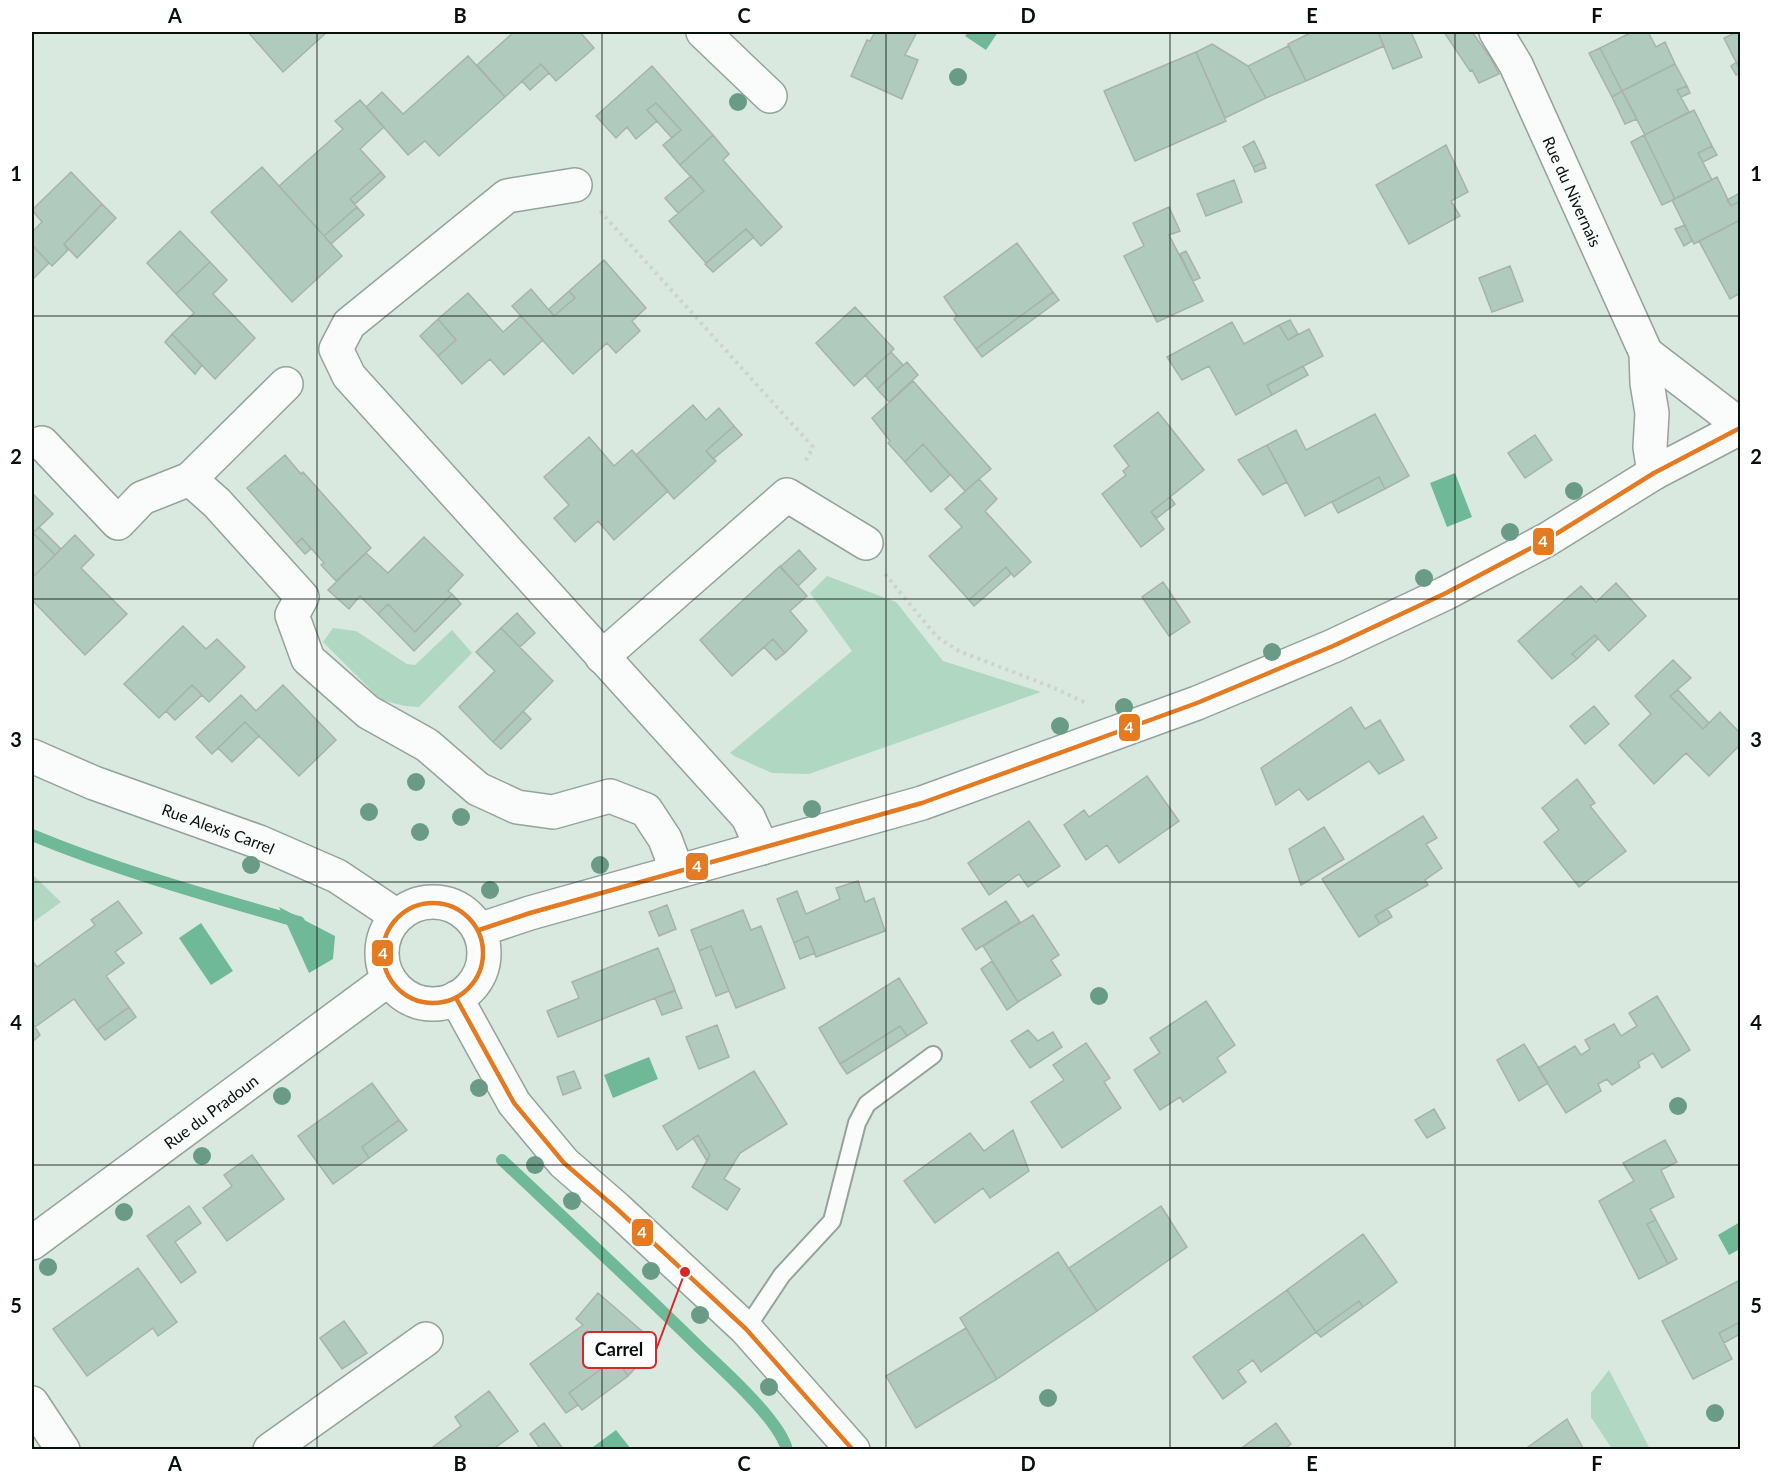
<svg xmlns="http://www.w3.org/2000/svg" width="1772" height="1481" viewBox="0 0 1772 1481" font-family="Lato,sans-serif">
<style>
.green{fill:#afd7c2}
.water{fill:#6fb998}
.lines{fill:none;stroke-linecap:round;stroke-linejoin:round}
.stream{stroke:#6fb998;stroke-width:12}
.building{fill:#b0cabd;stroke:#a6b3ac;stroke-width:1.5}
.lane-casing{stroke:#95a29b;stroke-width:20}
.street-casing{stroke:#95a29b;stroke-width:36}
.secondary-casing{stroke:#95a29b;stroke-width:36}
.path{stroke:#ced2d0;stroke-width:4;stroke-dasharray:3 4.5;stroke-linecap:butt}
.lane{stroke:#f9fcfa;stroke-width:16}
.street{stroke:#f9fcfa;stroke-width:33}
.secondary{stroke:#f9fcfa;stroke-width:33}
.bus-1-casing{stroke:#fff;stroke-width:9}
.bus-1{stroke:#e47a22;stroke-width:4.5}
.tree{fill:#6a9b86}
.grid{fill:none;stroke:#07100b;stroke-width:1.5;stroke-opacity:0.55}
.labels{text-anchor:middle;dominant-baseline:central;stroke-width:6;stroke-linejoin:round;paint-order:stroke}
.street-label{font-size:16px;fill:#07100b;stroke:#fff}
.leader{fill:none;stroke:#d62828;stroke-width:2}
.callout-dot{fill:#d62828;stroke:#fff;stroke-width:2}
.callout{fill:#fff;stroke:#d62828;stroke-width:2}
.callout-label{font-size:18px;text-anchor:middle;font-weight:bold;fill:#07100b}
.line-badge{stroke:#fff;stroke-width:2}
.badge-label{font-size:16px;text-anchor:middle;font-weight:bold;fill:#fff}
.neatline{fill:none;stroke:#07100b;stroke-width:2}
.grid-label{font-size:20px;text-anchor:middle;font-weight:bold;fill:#07100b}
</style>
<rect width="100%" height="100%" fill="#d9e9e0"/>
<path class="green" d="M827 576 896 602 943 661 1041 692 809 774 772 773 734 756 730 753 852 651 810 593Z
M333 628 356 631 407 664 415 665 452 630 472 653 419 707 405 706 381 700 323 642Z
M32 874 61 902 32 923Z
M1609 1370 1650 1449H1612L1591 1417V1393Z"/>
<path class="water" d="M968 32H998L986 50 965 36Z
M1455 473 1472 517 1447 527 1430 483Z
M279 907 335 936 333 959 309 973Z
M201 923 233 971 211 985 179 938Z
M649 1057 658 1079 613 1098 604 1075Z
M1740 1222V1249L1729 1255 1718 1235Z
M616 1430 631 1449H595L593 1447Z"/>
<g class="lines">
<path class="stream" d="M32 835C119 871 209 896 299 922
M502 1160C568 1222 634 1283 698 1346 721 1368 780 1420 787 1450"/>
</g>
<path class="building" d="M248 32H327L283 72Z
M514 32H580L594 48 556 81 541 64 505 97 477 65Z
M875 32H917L905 55 918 60 902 99 851 76 867 40 870 41Z
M1312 32H1378L1384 46 1306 81 1288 44Z
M1378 32H1411L1422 57 1393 69Z
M1444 32H1472L1490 57 1499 74 1479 83 1472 70 1470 71Z
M1632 32H1648L1656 47 1665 42 1675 64 1622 91 1600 48Z
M1737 32H1740V70L1724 38Z
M1212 44 1248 66 1266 98 1225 118 1196 52Z
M1288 46 1306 81 1266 98 1248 66Z
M1600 48 1622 91 1612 97 1589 53Z
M1196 52 1226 121 1135 161 1104 91Z
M468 56 505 97 439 156 425 141 408 155 366 107 382 92 403 114Z
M1737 62 1740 74 1736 75 1731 66Z
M541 64 549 73 530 90 522 81Z
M1675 64 1687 86 1677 90 1689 112 1645 135 1622 91Z
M652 66 713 135 680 165 663 145 681 130 656 103 647 110 657 121 636 139 627 127 616 138 596 116Z
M1687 86 1690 93 1681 97 1677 90Z
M1622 91 1637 119 1625 124 1612 97Z
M360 100 384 127 360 149 381 172 350 199 357 207 324 236 279 186 343 129 335 121Z
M656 103 681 130 672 138 647 110Z
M1694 110 1712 146 1698 153 1712 180 1675 199 1644 135Z
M713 135 729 154 723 160 782 227 761 246 746 229 706 263 669 221 704 191 680 165Z
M1644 135 1675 199 1662 205 1631 142Z
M1254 141 1264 162 1253 167 1243 147Z
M1446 145 1468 192 1451 201 1460 216 1409 244 1376 185Z
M1712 146 1717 155 1703 162 1698 153Z
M1264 162 1266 168 1255 172 1253 167Z
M262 167 342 256 292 302 211 212Z
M71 172 102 204 64 244 68 250 52 266 32 245V232L42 222 32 210Z
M381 172 385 177 355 204 350 199Z
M691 176 704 191 678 213 665 198Z
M1717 177 1731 206 1740 201V220L1694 244 1672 200Z
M1234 180 1242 202 1206 216 1197 194Z
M1740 193V201L1731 206 1727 200Z
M102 204 116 218 77 258 64 244Z
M357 207 364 215 331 244 324 236Z
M1169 207 1180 231 1169 235 1203 301 1157 322 1124 256 1144 246 1133 223Z
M1740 220V293L1730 299 1699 241Z
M1685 225 1692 241 1684 246 1675 229Z
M746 229 754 237 713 272 705 264Z
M180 231 210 262 176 294 147 263Z
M1017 243 1053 292 976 349 954 319 957 316 944 297Z
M32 245 49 263 32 280Z
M1186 251 1200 278 1193 281 1180 254Z
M604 260 646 308 632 321 640 331 616 353 607 343 573 374 512 306 531 289 554 316 575 298 569 291Z
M210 262 227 280 213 294 255 338 215 379 172 334 194 313 176 294Z
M1510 266 1523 301 1492 312 1479 278Z
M569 291 575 298 554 316 549 309Z
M1053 292 1059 300 982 357 976 349Z
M468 293 503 332 521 316 543 340 504 375 490 359 462 384 438 356 456 340 438 319Z
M855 307 894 349 854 386 816 343Z
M438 319 456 340 438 356 420 336Z
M1290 320 1298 334 1288 340 1279 325Z
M1232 322 1244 344 1279 325 1288 340 1309 329 1323 356 1267 385 1272 395 1236 415 1209 366 1182 380 1167 357Z
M172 334 202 365 195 374 165 342Z
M891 352 903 365 877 389 865 375Z
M907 362 918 375 889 402 877 389Z
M1303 366 1308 375 1272 395 1267 385Z
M913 381 991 469 965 491 923 444 905 462 888 443 890 441 872 418Z
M693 405 706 420 719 408 734 426 706 451 716 461 674 499 636 455Z
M1158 412 1204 470 1151 512 1164 529 1141 547 1102 494 1126 475 1123 471 1129 466 1114 446Z
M1375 414 1409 476 1385 489 1379 477 1305 516 1267 445 1296 430 1306 450Z
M734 426 742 435 713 459 706 451Z
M1535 435 1552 460 1525 478 1508 453Z
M589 437 614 466 632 450 668 491 614 540 598 521 575 542 554 518 569 505 544 477Z
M923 444 950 475 931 492 905 462Z
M1267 445 1287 482 1263 495 1238 460Z
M285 455 301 474 303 472 371 548 336 581 321 565 324 563 302 538 296 544 247 488Z
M1379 477 1385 489 1338 513 1332 502Z
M979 479 997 499 985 511 1031 562 1014 577 1006 567 969 600 929 556 962 527 945 509Z
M32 493 53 514 33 533 55 555 32 578Z
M1170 497 1175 504 1157 518 1151 512Z
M39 527 61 549 55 555 33 533Z
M75 535 94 555 81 568 127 614 85 655 32 600V578Z
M424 537 463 575 448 591 452 594 415 632 388 604 378 614 360 596 349 609 328 590 366 553 388 573Z
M302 538 311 549 305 554 296 544Z
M799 550 816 569 798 586 780 567Z
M780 566 807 596 790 611 807 631 785 653 773 639 732 676 700 640Z
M1006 567 1011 574 974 606 969 600Z
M1163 582 1190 622 1169 636 1142 597Z
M1616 583 1646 616 1609 651 1595 635 1572 654 1577 659 1552 679 1518 641 1581 586 1596 602Z
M452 594 461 604 414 651 378 614 388 604 415 632Z
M517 613 535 633 520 647 501 628Z
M183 626 206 649 217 639 245 667 209 702 192 685 159 718 124 684Z
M501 628 553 681 493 742 459 707 495 671 476 652Z
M1595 635 1598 639 1577 659 1572 654Z
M773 639 785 653 776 660 764 647Z
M1673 660 1691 678 1670 696 1703 729 1720 712 1740 733V745L1709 776 1686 753 1654 784 1619 745 1651 714 1635 696Z
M192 685 202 695 175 720 166 711Z
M283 685 336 740 299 776 245 722 212 754 196 737 241 695 256 711Z
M1678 690 1709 723 1703 729 1670 696Z
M1594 706 1609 724 1585 744 1570 726Z
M1351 707 1365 729 1380 720 1404 760 1379 774 1369 761 1308 800 1299 789 1276 805 1261 768Z
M523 711 531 719 501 749 493 742Z
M245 722 259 736 232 762 218 748Z
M1147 776 1179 821 1119 863 1107 845 1086 860 1064 825 1084 810 1089 817Z
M1577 779 1595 803 1590 806 1626 851 1579 887 1544 842 1559 830 1542 808Z
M1423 816 1437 838 1426 844 1442 868 1425 880 1428 885 1375 916 1380 924 1359 937 1322 879Z
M1029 821 1060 866 1028 887 1019 874 989 895 968 863Z
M1324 827 1344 859 1301 885 1289 849Z
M858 881 865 902 874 898 885 931 816 957 808 936 794 943 777 899 797 891 806 914 840 899 836 888Z
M118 901 142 933 115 952 124 963 106 976 129 1007 97 1030 74 999 35 1027 32 1022V960L37 967 95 925 91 920Z
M1006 901 1020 922 976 950 962 929Z
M667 905 676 929 659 936 649 912Z
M1387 908 1392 917 1380 924 1375 916Z
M743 910 751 930 761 926 785 988 736 1008 711 946 699 951 691 930Z
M1033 915 1059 955 1051 960 1061 975 1018 1002 983 946Z
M808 936 815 953 800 959 794 943Z
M711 946 729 991 716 996 699 951Z
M658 948 675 990 558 1037 547 1011 579 998 572 982Z
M992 961 1018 1002 1007 1010 981 969Z
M899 978 927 1023 907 1036 900 1026 840 1064 819 1028Z
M675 991 682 1008 662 1015 655 998Z
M1657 996 1690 1050 1662 1068 1653 1053 1638 1062 1640 1067 1612 1085 1607 1079 1598 1084 1601 1091 1566 1113 1538 1068 1575 1046 1581 1055 1590 1049 1585 1040 1614 1024 1621 1036 1637 1026 1629 1013Z
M1206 1001 1235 1045 1217 1058 1226 1072 1183 1102 1180 1097 1160 1110 1134 1070 1160 1053 1150 1038Z
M129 1007 136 1017 105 1040 97 1030Z
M32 1022 40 1035 32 1042Z
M717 1025 729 1057 699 1069 686 1037Z
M900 1026 907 1036 847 1074 840 1064Z
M1028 1030 1038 1041 1053 1032 1062 1047 1030 1068 1011 1041Z
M1086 1043 1110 1078 1104 1082 1121 1108 1062 1148 1031 1102 1064 1080 1053 1065Z
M1524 1044 1548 1083 1519 1101 1497 1060Z
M574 1071 581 1088 563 1095 557 1077Z
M754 1071 787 1124 740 1153 724 1179 740 1189 727 1210 692 1187 710 1155 698 1135 677 1150 663 1126Z
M372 1083 399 1120 362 1147 369 1158 333 1184 298 1136Z
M1434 1109 1445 1128 1427 1138 1415 1120Z
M399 1120 407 1130 369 1158 362 1147Z
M1013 1130 1029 1171 990 1198 983 1188 935 1223 904 1181 970 1133 984 1151Z
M698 1135 710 1155 707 1161 693 1138Z
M1665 1140 1677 1162 1661 1170 1674 1197 1650 1209 1656 1220 1647 1224 1668 1264 1639 1279 1599 1201 1634 1181 1623 1163Z
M252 1155 284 1199 227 1241 203 1208 232 1186 224 1175Z
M189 1206 201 1223 175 1242 196 1272 181 1283 147 1236Z
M1161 1206 1187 1247 1097 1311 1069 1268Z
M1656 1220 1677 1259 1668 1264 1647 1224Z
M1363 1234 1397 1282 1363 1307 1359 1301 1316 1332 1287 1290Z
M1058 1252 1097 1311 997 1379 960 1318Z
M138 1268 177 1322 158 1336 153 1328 87 1376 53 1329Z
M1740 1280V1322L1719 1333 1732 1359 1693 1379 1662 1321Z
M1287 1290 1316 1332 1261 1372 1253 1360 1238 1371 1246 1382 1223 1399 1193 1357Z
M598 1293 657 1344 628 1376 616 1358 569 1393 578 1405 566 1413 530 1364 583 1325 576 1319Z
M1359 1301 1363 1307 1321 1337 1316 1332Z
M344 1321 367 1353 342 1369 320 1338Z
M1740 1322V1334L1724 1343 1719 1333Z
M966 1328 997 1379 916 1428 886 1376Z
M616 1358 628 1376 582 1410 569 1393Z
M489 1391 518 1431 492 1450H429L461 1426 455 1417Z
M1567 1419 1584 1450H1524Z
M544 1423 564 1450H541L530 1434Z
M1276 1423 1291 1444 1283 1450H1239Z"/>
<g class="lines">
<g class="lane-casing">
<path id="lane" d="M746 1329 782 1275 832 1221 857 1123 867 1104 933 1055"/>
</g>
<g class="street-casing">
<g id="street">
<path d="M703 32 770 96"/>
<path id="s1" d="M1496 32 1516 65 1646 353 1647 383 1652 413 1650 447 1654 473"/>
<path d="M575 185 507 196 349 324 336 349 349 376 748 817 762 848"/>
<path d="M1646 353 1740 425"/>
<path d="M42 443 118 523 142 498 190 479 217 503 302 597 292 615 308 659 368 712 427 745 478 789 517 807 553 812 610 796 646 810 665 839 677 871"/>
<path d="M190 479 286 384"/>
<path d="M602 657 787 495 866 543"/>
<path d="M479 930 530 913 922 803 1197 703 1333 646 1446 593 1548 539 1654 473 1740 428"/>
<path id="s2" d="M32 1243 389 979"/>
<path d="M32 1403 63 1450"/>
<path d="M270 1450 426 1339"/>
</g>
</g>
<g class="secondary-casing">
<g id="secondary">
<path id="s3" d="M32 756 94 783 259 842 337 876 397 916"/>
<circle cx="433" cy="953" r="51"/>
<path d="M456 998 514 1103 564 1163 616 1208 746 1329 853 1450"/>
</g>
</g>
<path class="path" d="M600 211 813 447 805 462
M885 574 937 637 959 651 1052 687 1086 703"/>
<use href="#lane" class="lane"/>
<use href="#street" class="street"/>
<use href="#secondary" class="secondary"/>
<g class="bus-1-casing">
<path id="bus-1" d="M383 953a50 50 0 1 1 100 0a50 50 0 1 1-100 0Z
M479 930 530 913 922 803 1197 703 1333 646 1446 593 1548 539 1654 473 1740 428
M456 998 514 1103 564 1163 616 1208 746 1329 853 1450"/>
</g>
<use href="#bus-1" class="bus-1"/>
</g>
<g class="tree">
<circle cx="958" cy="77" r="9"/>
<circle cx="738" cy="102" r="9"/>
<circle cx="1574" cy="491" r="9"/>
<circle cx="1510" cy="532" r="9"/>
<circle cx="1424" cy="578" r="9"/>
<circle cx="1272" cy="652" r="9"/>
<circle cx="1124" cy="707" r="9"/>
<circle cx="1060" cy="726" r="9"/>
<circle cx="416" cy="782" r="9"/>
<circle cx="812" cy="809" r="9"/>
<circle cx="369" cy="812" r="9"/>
<circle cx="461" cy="817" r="9"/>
<circle cx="420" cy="832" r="9"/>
<circle cx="251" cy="865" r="9"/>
<circle cx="600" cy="865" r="9"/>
<circle cx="490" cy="890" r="9"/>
<circle cx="1099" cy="996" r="9"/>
<circle cx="479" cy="1088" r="9"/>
<circle cx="282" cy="1096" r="9"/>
<circle cx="1678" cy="1106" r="9"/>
<circle cx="202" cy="1156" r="9"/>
<circle cx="535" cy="1165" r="9"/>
<circle cx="572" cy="1201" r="9"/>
<circle cx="124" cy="1212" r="9"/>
<circle cx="48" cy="1267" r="9"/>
<circle cx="651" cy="1271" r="9"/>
<circle cx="700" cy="1315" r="9"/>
<circle cx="769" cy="1387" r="9"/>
<circle cx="1048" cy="1398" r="9"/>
<circle cx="1715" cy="1413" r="9"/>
</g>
<path class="grid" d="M317 32V1450M602 32V1450M886 32V1450M1170 32V1450M1455 32V1450M32 316H1740M32 599H1740M32 882H1740M32 1165H1740"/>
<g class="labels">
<g class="street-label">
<text stroke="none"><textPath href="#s1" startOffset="177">Rue du Nivernais</textPath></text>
<text stroke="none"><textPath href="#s3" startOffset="200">Rue Alexis Carrel</textPath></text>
<text stroke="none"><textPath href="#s2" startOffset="222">Rue du Pradoun</textPath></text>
</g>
</g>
<path class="leader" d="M685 1272L656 1350"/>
<circle class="callout-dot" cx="685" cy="1272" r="6"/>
<rect class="callout" x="583" y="1332" width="73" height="36" rx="6"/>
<g class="callout-label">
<text x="619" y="1356">Carrel</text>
</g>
<g class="line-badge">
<rect x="1532" y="527" width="23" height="29" rx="6" fill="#e47a22"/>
<rect x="1118" y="713" width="23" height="29" rx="6" fill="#e47a22"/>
<rect x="685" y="852" width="24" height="29" rx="6" fill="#e47a22"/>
<rect x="371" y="939" width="23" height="28" rx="6" fill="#e47a22"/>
<rect x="631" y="1218" width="23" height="29" rx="6" fill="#e47a22"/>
</g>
<g class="badge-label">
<text x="1543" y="547">4</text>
<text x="1129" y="733">4</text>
<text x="697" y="872">4</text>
<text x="383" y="959">4</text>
<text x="642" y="1238">4</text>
</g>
<rect width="1772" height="1481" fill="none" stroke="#ffffff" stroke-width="66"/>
<rect x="33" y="33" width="1706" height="1415" class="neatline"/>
<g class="grid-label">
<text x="175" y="23">A</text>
<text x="460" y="23">B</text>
<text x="744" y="23">C</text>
<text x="1028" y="23">D</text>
<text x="1312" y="23">E</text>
<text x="1597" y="23">F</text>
<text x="16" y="181">1</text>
<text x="1756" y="181">1</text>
<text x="16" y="464">2</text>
<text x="1756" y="464">2</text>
<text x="16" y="747">3</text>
<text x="1756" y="747">3</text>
<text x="16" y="1030">4</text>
<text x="1756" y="1030">4</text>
<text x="16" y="1313">5</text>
<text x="1756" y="1313">5</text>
<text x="175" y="1471">A</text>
<text x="460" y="1471">B</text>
<text x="744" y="1471">C</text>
<text x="1028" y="1471">D</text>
<text x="1312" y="1471">E</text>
<text x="1597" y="1471">F</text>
</g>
</svg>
